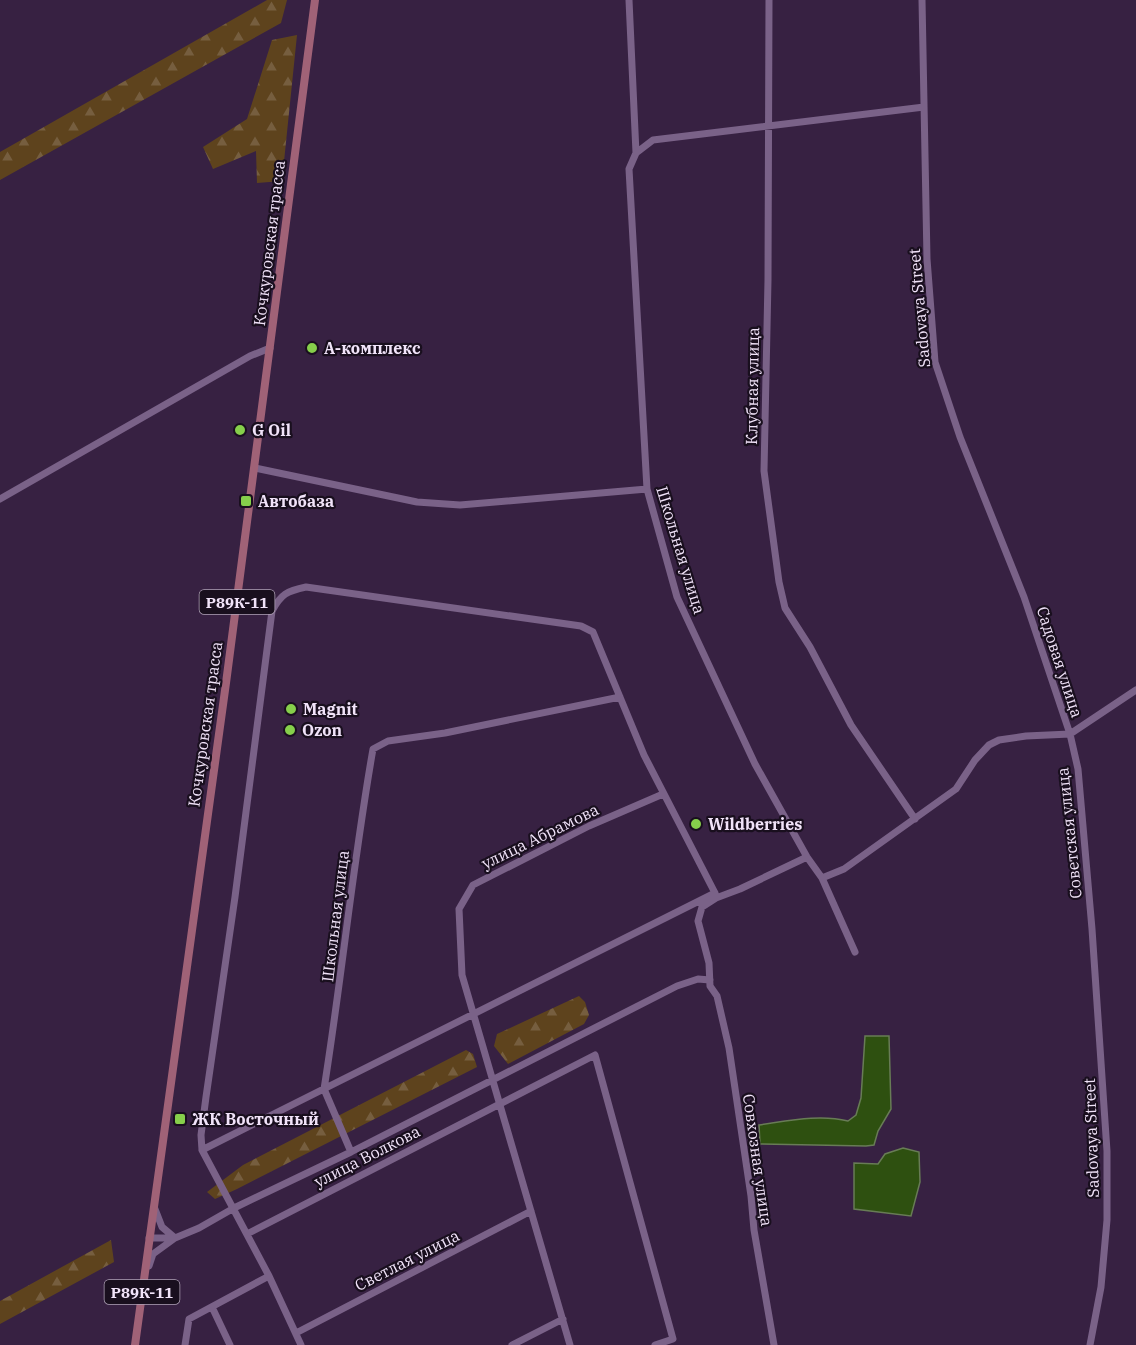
<svg xmlns="http://www.w3.org/2000/svg" width="1136" height="1345" viewBox="0 0 1136 1345" font-family="'IBM Plex Serif',serif">
<style>
.forest{fill:url(#forest-firs)}
.water{fill:#2e5010;stroke:#687c56;stroke-width:1.5}
.lines{fill:none;stroke-linecap:round;stroke-linejoin:round}
.minor{stroke:#7a6288;stroke-width:7}
.major{stroke:#a06277;stroke-width:8}
.poi-dot{fill:#86cf4b;stroke:#190f1e;stroke-width:2}
.labels{text-anchor:middle;dominant-baseline:central;stroke-width:4.5;stroke-linejoin:round;paint-order:stroke}
.shield{fill:#190f1e;stroke:#b0a3b7;stroke-width:1.5}
.shield-label{font-size:15px;font-weight:bold;fill:#f1e3f9}
.street-label{font-size:16px;fill:#f1e3f9;stroke:#190f1e}
.poi-label{font-size:16px;font-weight:bold;fill:#f1e3f9;stroke:#190f1e;text-anchor:start}
</style>
<defs>
<pattern id="forest-firs" width="22" height="20" patternUnits="userSpaceOnUse" patternTransform="scale(1.5)"><rect width="22" height="20" fill="#5e431d"/><path d="M5 1l3.5 6h-7zM16 11l3.5 6h-7z" fill="#765e3f"/></pattern>
</defs>
<rect width="100%" height="100%" fill="#372142"/>
<path class="forest" d="M267 0H287L281 23 0 180V152Z
M297 35 282 181 257 183 256 151 213 169 203 147 247 119 272 40Z
M579 996 585 1002 589 1015 584 1024 508 1064 494 1046 497 1034Z
M466 1050 473 1054 477 1067 237 1189 215 1199 207 1192 243 1165Z
M111 1240 114 1262 0 1324V1301Z"/>
<path class="water" d="M865 1036H889L891 1109 878 1131 874 1145 866 1146 760 1144 759 1125C788 1121 819 1114 848 1121L856 1115 861 1098Z
M903 1148 919 1152 920 1182 911 1216 854 1209V1163L878 1164 885 1154Z"/>
<g class="lines">
<path class="minor" d="M629 0 636 153
M769 0 768 280 764 471 779 582 785 608 810 647 851 725 915 819
M922 0 927 259 935 362 960 437 1024 597 1070 734 1078 769 1092 929 1107 1151V1220L1101 1287 1090 1345
M255 468 417 502 460 505 647 489
M0 499 250 356 270 348
M306 587 581 626 593 632 644 755 715 893 202 1150 201 1135 206 1097 235 897 272 611C281 594 287 591 306 587Z
M822 878 844 869 956 789 975 760 989 745 999 740 1026 736 1070 734 1136 690
M715 893 716 898 702 907 698 921 709 963 710 986 717 996 729 1048 751 1196 754 1230 774 1345
M716 898 740 889 807 857
M855 952 822 878 807 857 755 764 677 597 647 489 629 169 636 153 653 140 924 107
M324 1089C342 976 353 862 373 749L388 741 445 733 620 697
M324 1089 351 1152
M202 1150 269 1276 301 1345
M155 1209 162 1227 175 1238
M247 1234 595 1055 673 1339 655 1345
M149 1238H173
M149 1266 153 1254 175 1238 199 1228 234 1208 351 1152 677 986 698 979 710 980
M212 1307 230 1345
M296 1333 531 1211
M185 1345 189 1319 269 1276
M512 1345 563 1319
M570 1345 462 975 459 909 473 885 589 826 663 794"/>
<path class="major" d="M135 1345 226 683 315 0"/>
</g>
<g class="poi-dot">
<circle cx="312" cy="348" r="6"/>
<circle cx="240" cy="430" r="6"/>
<rect x="240" y="495" width="12" height="12" rx="3"/>
<circle cx="291" cy="709" r="6"/>
<circle cx="290" cy="730" r="6"/>
<circle cx="696" cy="824" r="6"/>
<rect x="174" y="1113" width="12" height="12" rx="3"/>
</g>
<g class="labels">
<g class="shield">
<rect x="199.5" y="590" width="75" height="24" rx="4.5"/>
<rect x="104.5" y="1280" width="75" height="24" rx="4.5"/>
</g>
<g class="shield-label">
<text x="237" y="602">Р89К-11</text>
<text x="142" y="1292">Р89К-11</text>
</g>
<g class="street-label">
<text transform="translate(269 243) rotate(-83)">Кочкуровская трасса</text>
<text transform="translate(919 308) rotate(-95)">Sadovaya Street</text>
<text transform="translate(752 386) rotate(-89)">Клубная улица</text>
<text transform="translate(681 550) rotate(73)">Школьная улица</text>
<text transform="translate(1060 662) rotate(72)">Садовая улица</text>
<text transform="translate(205 724) rotate(-82)">Кочкуровская трасса</text>
<text transform="translate(1069 833) rotate(-96)">Советская улица</text>
<text transform="translate(540 836) rotate(-26)">улица Абрамова</text>
<text transform="translate(335 916) rotate(-83)">Школьная улица</text>
<text transform="translate(1091 1138) rotate(-92)">Sadovaya Street</text>
<text transform="translate(367 1156) rotate(-27)">улица Волкова</text>
<text transform="translate(758 1160) rotate(82)">Совхозная улица</text>
<text transform="translate(407 1260) rotate(-27)">Светлая улица</text>
</g>
<g class="poi-label">
<text x="324" y="348">А-комплекс</text>
<text x="252" y="430">G Oil</text>
<text x="258" y="501">Автобаза</text>
<text x="303" y="709">Magnit</text>
<text x="302" y="730">Ozon</text>
<text x="708" y="824">Wildberries</text>
<text x="192" y="1119">ЖК Восточный</text>
</g>
</g>
</svg>
